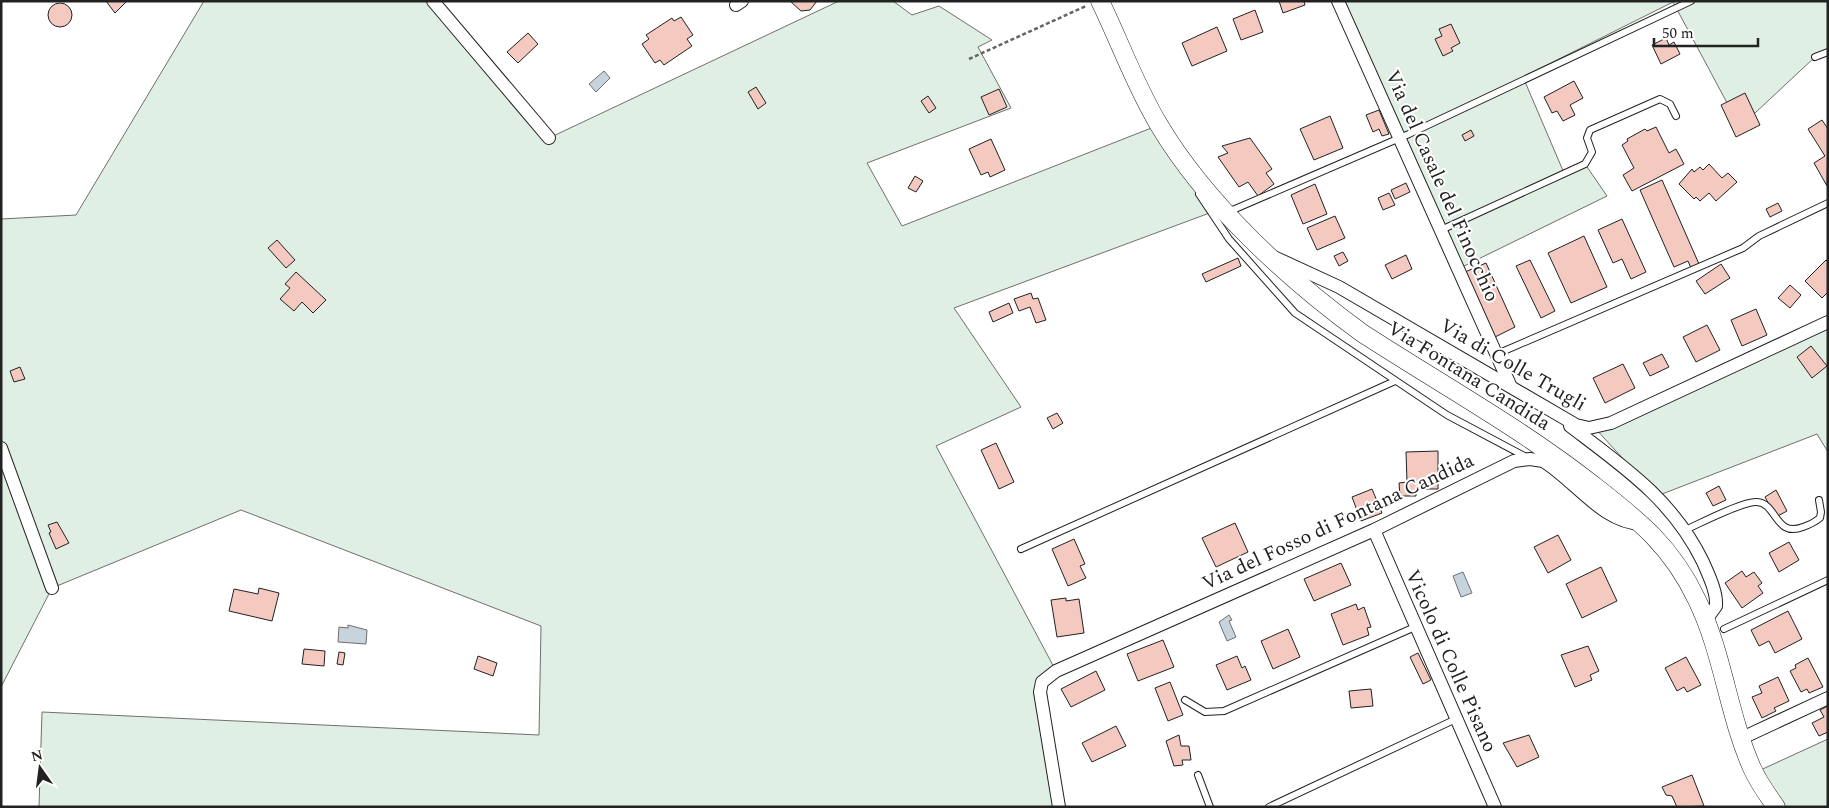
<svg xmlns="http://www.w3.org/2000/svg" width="1829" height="808" viewBox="0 0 1829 808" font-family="Spectral,serif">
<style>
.green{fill:#e0efe3;stroke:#6f6f6f}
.water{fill:#c7d3dd;stroke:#6f6f6f}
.building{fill:#f3c9c0;stroke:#222}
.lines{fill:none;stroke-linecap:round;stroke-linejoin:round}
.lane-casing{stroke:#222;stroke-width:8}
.street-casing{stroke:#222;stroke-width:14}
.secondary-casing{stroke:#222;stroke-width:19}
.path{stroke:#646464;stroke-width:2.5;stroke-dasharray:4 2.5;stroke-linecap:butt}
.lane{stroke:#fff;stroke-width:6}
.street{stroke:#fff;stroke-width:12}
.secondary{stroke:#fff;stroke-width:18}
.labels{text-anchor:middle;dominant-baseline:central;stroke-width:4;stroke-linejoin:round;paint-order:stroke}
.street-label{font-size:20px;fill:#222;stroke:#fff}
</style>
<rect width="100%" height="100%" fill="#fff"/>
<path class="green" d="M204 1H432L549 138 839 1H893L912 15 939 6 992 40 978 47 1011 108 867 163 902 226 1159 125 1223 208 954 308 1021 407 936 446 1056 671 1045 679 1059 807H39L42 712 539 735 541 626 241 510 52 588 1 687V219L76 215Z
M1338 1H1828V52L1815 57 1740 127 1673 2 1523 77 1564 173 1585 164 1607 196 1458 269Z
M1828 322V452L1817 434 1657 496 1594 427Z
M1828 739V807H1776L1754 773Z"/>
<path class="water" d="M604 71 610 78 596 92 589 84Z
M1463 572 1472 593 1461 597 1453 576Z
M1229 615 1232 620 1229 621 1236 637 1227 641 1219 622Z
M348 625 367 630 366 644 338 642 339 627 348 628Z"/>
<path class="building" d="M106 1H127L115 13Z
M790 1H817L810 10 801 11Z
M1279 1H1304L1305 5 1283 13Z
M48 15a12 12 0 1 1 24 0a12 12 0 1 1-24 0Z
M1255 10 1263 32 1241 40 1233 19Z
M681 17 693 35 687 39 692 46 664 65 660 60 655 63 642 44 649 39 646 35 672 18 674 21Z
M1451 24 1460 43 1451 48 1453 51 1443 56 1435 39 1442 36 1439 29Z
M1217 27 1227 51 1192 66 1182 43Z
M528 33 538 44 518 63 507 52Z
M1666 38 1669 45 1674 42 1680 54 1661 64 1652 45Z
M1574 81 1583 98 1570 105 1575 115 1563 121 1557 111 1552 113 1544 97Z
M756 87 766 103 758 109 748 92Z
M999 89 1007 107 989 115 981 97Z
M1745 93 1760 125 1736 137 1721 105Z
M928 96 936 108 929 113 921 101Z
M1379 110 1389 134 1382 136 1379 129 1373 132 1366 115Z
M1330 116 1343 148 1314 160 1300 129Z
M1822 120 1828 129 1827 186 1814 163 1825 156 1808 129Z
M1656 127 1669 153 1676 149 1684 164 1632 191 1623 175 1634 168 1622 145 1628 141 1627 139 1645 129 1647 131Z
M1471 130 1474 136 1465 141 1462 135Z
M1250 138 1272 169 1266 173 1274 184 1258 196 1248 182 1239 187 1218 157 1228 153 1222 146Z
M991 139 1005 170 990 177 988 172 981 175 969 149Z
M1709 164 1722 178 1728 173 1737 182 1716 201 1709 193 1700 201 1696 197 1694 199 1679 184 1692 169 1694 172 1700 167 1703 170Z
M915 176 923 181 916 192 908 188Z
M1662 180 1699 264 1691 268 1688 261 1674 267 1640 190Z
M1406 183 1410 192 1395 199 1391 190Z
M1315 184 1327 214 1303 224 1291 195Z
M1389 193 1395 205 1383 210 1378 198Z
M1778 203 1782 211 1770 217 1766 209Z
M1335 216 1345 238 1317 250 1307 228Z
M1622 219 1646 272 1631 279 1622 259 1613 263 1598 230Z
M1584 236 1607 287 1571 303 1548 253Z
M277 240 295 260 286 268 268 248Z
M1343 252 1348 261 1339 266 1334 256Z
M1406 255 1412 269 1392 279 1385 265Z
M1238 258 1241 266 1206 282 1202 274Z
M1530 260 1555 311 1541 318 1516 266Z
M1826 260 1828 262V292L1822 298 1805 281Z
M1486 263 1515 327 1495 337 1465 272Z
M1721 264 1730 278 1705 294 1696 281Z
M296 272 326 300 313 313 302 302 294 311 280 299 290 288 285 284Z
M1790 285 1801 295 1790 308 1778 298Z
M1031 293 1033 299 1038 298 1046 320 1036 323 1030 307 1019 311 1014 299Z
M1009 303 1013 313 993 322 989 312Z
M1756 309 1767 335 1742 346 1731 320Z
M1707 325 1720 350 1696 362 1683 337Z
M1811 346 1827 366 1812 378 1797 357Z
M1662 354 1669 367 1650 376 1643 363Z
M1623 364 1635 388 1605 403 1593 378Z
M20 367 25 379 14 382 10 371Z
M1057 413 1063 423 1053 429 1047 418Z
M996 443 1014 482 999 489 981 450Z
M1438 451V489H1416V496H1400L1399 483 1407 482 1406 452Z
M1719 486 1726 500 1713 506 1706 493Z
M1372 489 1382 513 1361 521 1352 497Z
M1776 490 1787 511 1776 517 1765 497Z
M57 522 69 543 56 549 49 533 51 532 48 525Z
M1235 523 1248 552 1216 567 1202 538Z
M1558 535 1571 560 1548 573 1534 547Z
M1074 539 1085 564 1080 566 1086 578 1068 586 1052 549Z
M1789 542 1799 560 1779 572 1769 553Z
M1341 563 1351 585 1314 601 1304 579Z
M1601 567 1617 601 1582 618 1566 584Z
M1742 571 1746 577 1754 572 1762 583 1758 586 1763 593 1742 608 1725 583Z
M259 588 279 593 272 621 229 611 234 589 258 594Z
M1066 598V601L1079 599 1084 633 1057 637 1051 600Z
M1356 604 1358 610 1364 607 1371 627 1367 628 1369 635 1343 645 1331 614Z
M1788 611 1802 639 1775 653 1769 641 1759 646 1751 630Z
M1288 629 1300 657 1273 669 1261 641Z
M1163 640 1174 667 1138 681 1127 654Z
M1588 646 1599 671 1590 675 1592 680 1575 687 1561 655Z
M304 649 325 651 324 666 302 664Z
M339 652 345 653 343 665 337 664Z
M1418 653 1431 680 1423 684 1410 657Z
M478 656 497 663 493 676 474 669Z
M1237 656 1242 668 1245 666 1251 680 1227 690 1216 665Z
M1686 657 1701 685 1687 692 1684 687 1677 691 1665 668Z
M1808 658 1823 687 1809 693 1807 689 1801 692 1790 671 1796 668 1795 665Z
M1096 671 1105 690 1071 707 1061 689Z
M1778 677 1789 701 1774 708 1776 711 1762 718 1752 697 1762 693 1759 686Z
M1170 682 1183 715 1168 721 1155 688Z
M1371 689 1373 706 1351 708 1349 691Z
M1828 706V732L1819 736 1812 723 1824 717 1820 710Z
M1116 726 1126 746 1092 762 1082 743Z
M1179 735 1181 746H1189L1191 760H1182L1183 765 1174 766 1166 741Z
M1529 735 1539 757 1517 767 1503 743Z
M1692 775 1704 806 1677 807 1672 796 1666 795 1662 787Z"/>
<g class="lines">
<g class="lane-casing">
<path id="lane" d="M1815 57 1828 52
M1199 194 1229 239 1295 313 1447 415 1528 458
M1228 212 1409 134 1691 1
M1441 230 1585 164 1592 152 1587 138 1590 130 1660 99 1670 104 1676 116
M1497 354 1743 248 1759 236 1828 203
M1685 530C1701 523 1743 501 1757 502 1777 503 1775 538 1803 527 1809 525 1815 522 1820 518L1821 512 1819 500
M1021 549 1395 381
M1724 629 1828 580
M1185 700 1205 712 1224 711 1415 627
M1198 775 1210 807
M1269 807 1456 719"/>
</g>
<g class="street-casing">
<path id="street" d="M433 1 549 138
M1338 1 1511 387
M736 5 742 1
M1276 258 1339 287 1576 425 1589 428 1611 423 1828 322
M1570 426C1624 467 1673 500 1703 562 1709 576 1717 592 1716 606L1706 620
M1 448 52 588
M1374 530 1495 807
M1742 738 1828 698
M1059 807 1040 692 1042 682 1056 671 1374 530 1514 461 1530 459 1543 461C1575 480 1602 523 1642 524"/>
</g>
<g class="secondary-casing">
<path id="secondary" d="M1100 1C1120 42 1135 85 1159 125 1206 204 1288 279 1362 333 1439 383 1519 427 1592 484 1638 520 1671 545 1697 600 1723 653 1728 714 1752 768 1758 782 1767 794 1776 807"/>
</g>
<path class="path" d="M969 59 1086 6"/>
<use href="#lane" class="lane"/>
<use href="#street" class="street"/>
<use href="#secondary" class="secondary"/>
</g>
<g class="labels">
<g class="street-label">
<text transform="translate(1442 186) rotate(66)">Via del Casale del Finocchio</text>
<text transform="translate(1513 365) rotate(30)">Via di Colle Trugli</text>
<text transform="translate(1469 376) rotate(32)">Via Fontana Candida</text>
<text transform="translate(1338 522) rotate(-25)">Via del Fosso di Fontana Candida</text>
<text transform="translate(1451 661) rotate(66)">Vicolo di Colle Pisano</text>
</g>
</g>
<rect width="1829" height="808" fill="none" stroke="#222222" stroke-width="5"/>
<g transform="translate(40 768) rotate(346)" stroke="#ffffff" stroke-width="4" paint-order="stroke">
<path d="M0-4L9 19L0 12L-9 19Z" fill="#222222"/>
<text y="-8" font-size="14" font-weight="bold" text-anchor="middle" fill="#222222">N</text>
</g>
<path d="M1654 38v8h104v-8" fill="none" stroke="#222222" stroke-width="2.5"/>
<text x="1662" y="38" font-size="15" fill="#222222" stroke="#ffffff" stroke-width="4" paint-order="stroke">50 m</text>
</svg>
